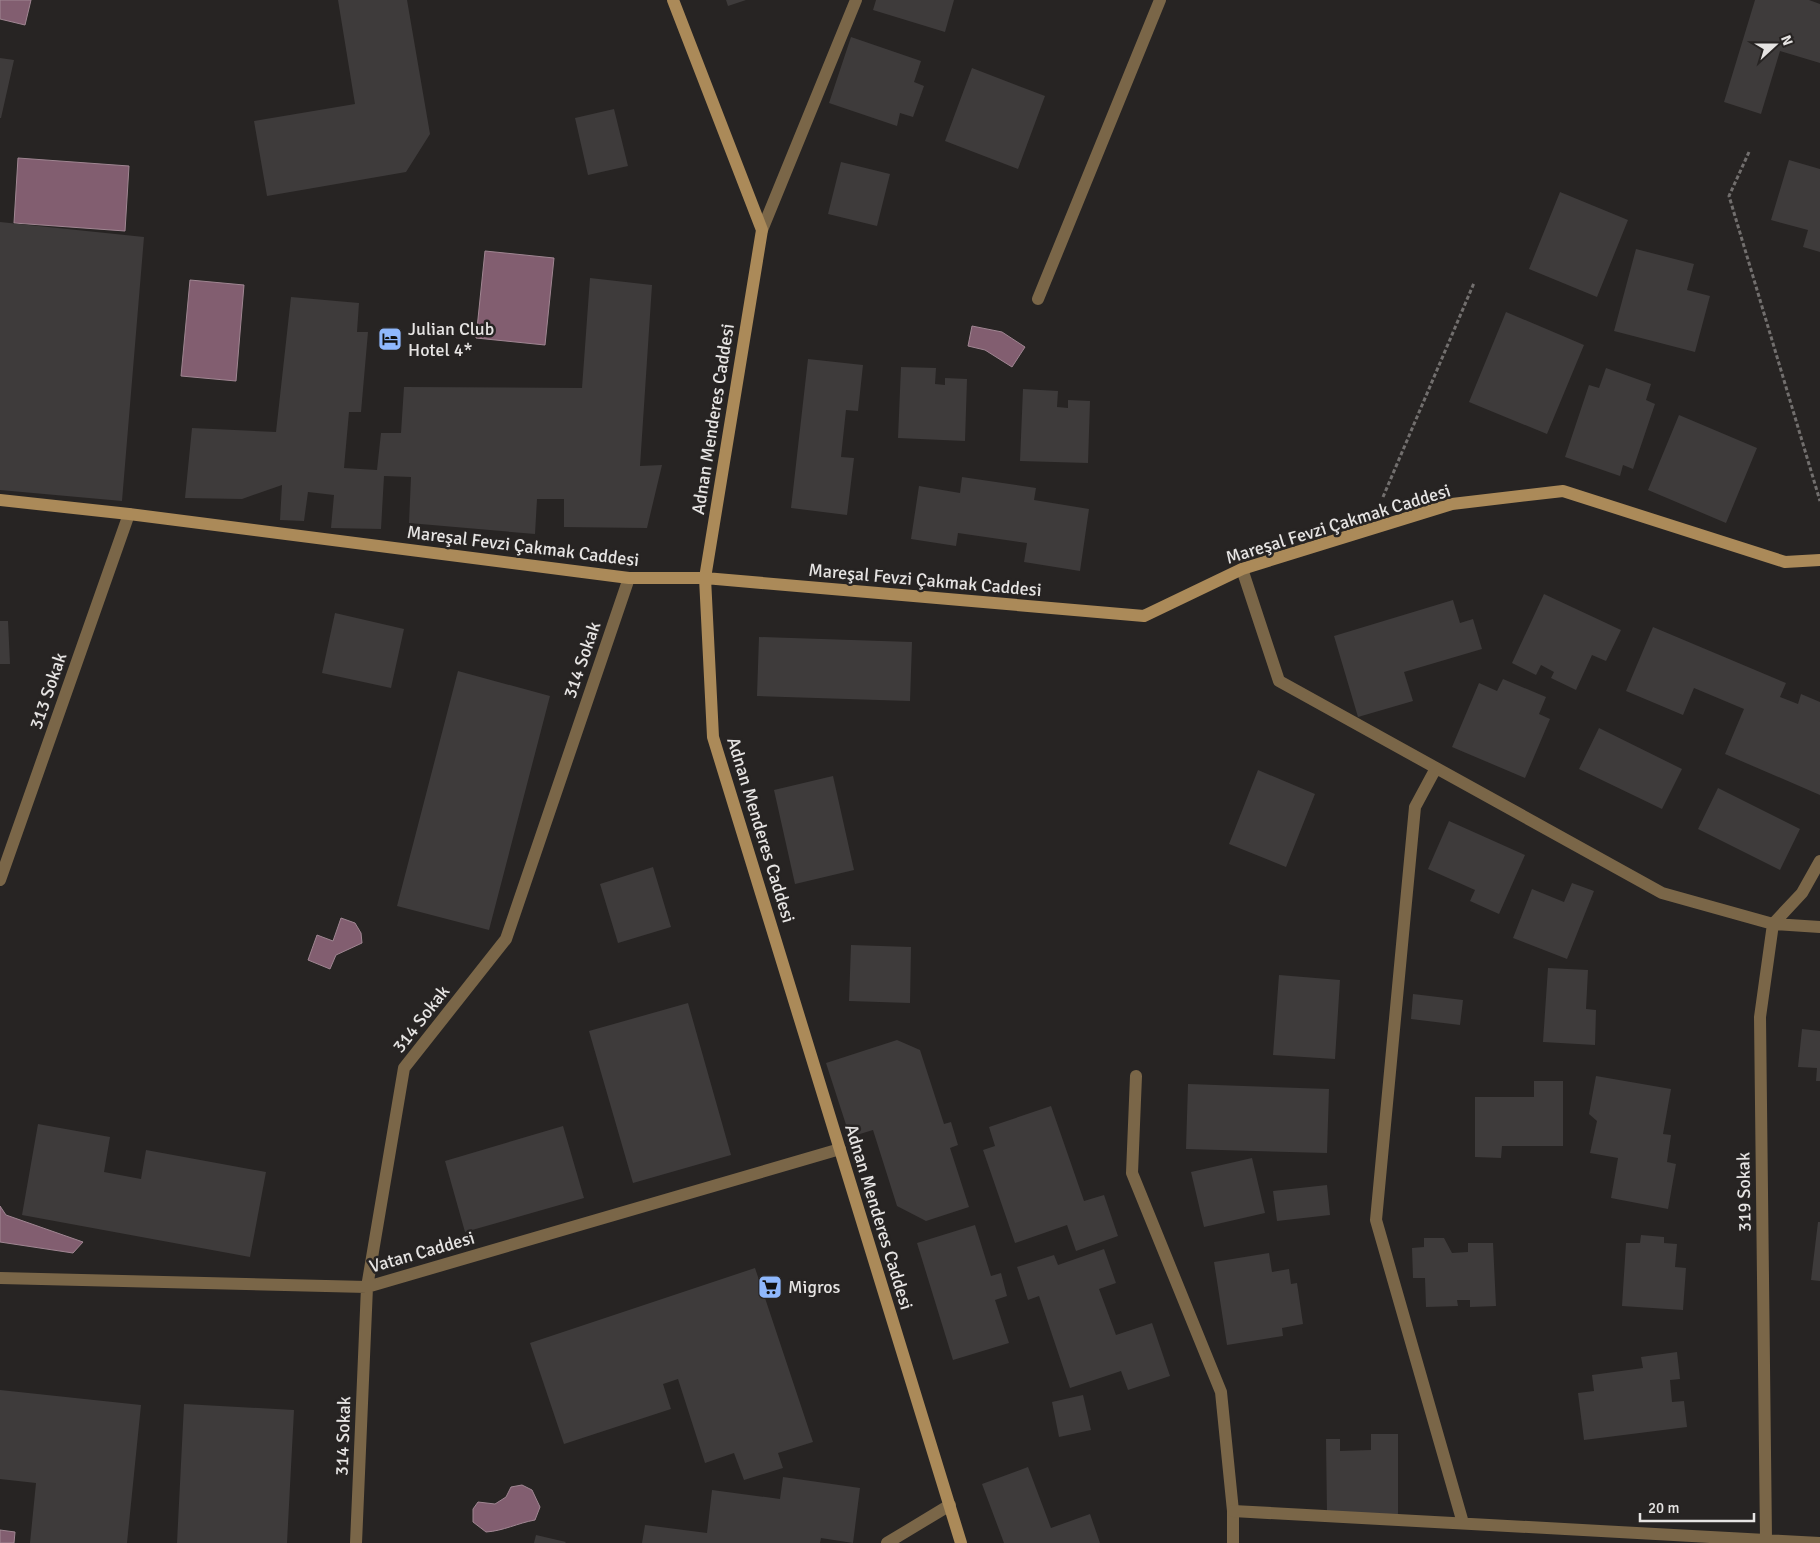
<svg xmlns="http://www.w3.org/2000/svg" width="1820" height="1543" viewBox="0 0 1820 1543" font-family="Signika,sans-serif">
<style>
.water{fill:#825e70;stroke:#a08692}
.building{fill:#3e3b3b}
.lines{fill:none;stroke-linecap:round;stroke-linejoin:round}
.path{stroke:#726f6e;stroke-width:3;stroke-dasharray:4 2.5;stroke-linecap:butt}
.lane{stroke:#7a6648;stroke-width:12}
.street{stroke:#7a6648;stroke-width:12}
.secondary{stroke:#ab8a59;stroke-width:12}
.labels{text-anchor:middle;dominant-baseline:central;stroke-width:5;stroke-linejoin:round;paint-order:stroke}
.poi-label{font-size:18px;fill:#e6e4e3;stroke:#272423;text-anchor:start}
.street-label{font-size:18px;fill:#e6e4e3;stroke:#272423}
</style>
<rect width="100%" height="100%" fill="#272423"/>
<path class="water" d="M0 0H31L25 25 0 19Z
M18 158 129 166 125 231 14 223Z
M485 251 554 258 545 345 476 338Z
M190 280 244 285 236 381 181 376Z
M972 326 1002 332 1025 347 1012 367 985 350 968 346Z
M341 918 355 923 361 933 362 943 336 955 330 969 308 960 317 935 333 941Z
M0 1206 6 1215 83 1242 73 1253 0 1242Z
M522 1485 532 1490 540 1507 535 1520C518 1523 503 1531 486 1532L473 1522V1509L478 1502 495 1504 506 1497 511 1487Z
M0 1530 15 1532 14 1543H0Z"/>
<path class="building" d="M338 0H407L430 134 406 172 267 196 254 121 355 104Z
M726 0H746L728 6Z
M876 0H954L945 32 873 10Z
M1755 0H1809L1820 4V63L1780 51 1761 114 1724 102Z
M851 37 921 61 914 82 924 86 913 117 900 113 897 126 829 103Z
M0 58 14 60 1 118H0Z
M972 68 1045 96 1018 169 945 141Z
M614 109 628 166 588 175 575 118Z
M1789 160 1820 169V252L1803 247 1808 230 1771 220Z
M841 162 890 174 877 226 828 214Z
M1560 192 1628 220 1597 297 1529 269Z
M0 222 144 237 122 501 0 490Z
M1636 249 1694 264 1687 290 1710 296 1695 352 1614 331Z
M590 278 652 285 640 466 662 465 647 528 564 527V499H537L535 534 409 523 411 477 384 476 381 529 331 528 334 495 308 492 304 521 280 520 282 485 242 499 185 498 192 428 276 432 291 297 359 303 357 332H368L361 412H349L344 468 377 470 381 433H401L404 387 582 388Z
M1506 312 1584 345 1547 434 1469 402Z
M808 359 863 365 858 411 846 410 841 457 854 458 847 515 791 508Z
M901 367 936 368 935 384 945 385V378L967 379 965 441 898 438Z
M1606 368 1651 384 1646 400 1655 404 1633 469 1623 465 1620 476 1565 457 1589 385 1599 388Z
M1023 389 1058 391 1057 407 1068 408V400L1090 401 1088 463 1020 461Z
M1679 415 1757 448 1726 523 1648 490Z
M962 477 1036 488 1034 500 1089 509 1080 571 1024 562 1027 543 958 533 956 546 911 539 919 486 960 493Z
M1544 594 1621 630 1606 661 1592 655 1576 690 1551 678 1554 672 1541 665 1536 675 1512 663Z
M1453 600 1460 623 1473 619 1482 649 1404 672 1413 701 1358 717 1334 636Z
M335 613 404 629 391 688 322 673Z
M0 621H8L10 664H0Z
M1653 627 1786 683 1780 697 1798 704 1801 694 1820 702V795L1725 754 1744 709 1694 688 1683 715 1626 691Z
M759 637 912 642 910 701 757 696Z
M458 671 550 696 489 930 397 906Z
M1503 679 1546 697 1539 714 1550 719 1525 778 1452 747 1479 683 1497 691Z
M1599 728 1682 769 1662 809 1579 769Z
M1258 770 1315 794 1286 867 1229 844Z
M833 776 854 870 795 884 774 790Z
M1718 788 1800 829 1780 870 1698 829Z
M1449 821 1525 855 1499 914 1470 901 1475 890 1428 869Z
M653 867 671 927 618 943 600 884Z
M1572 883 1594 891 1567 959 1513 938 1532 889 1564 902Z
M851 945 911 947 910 1003 849 1001Z
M1548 968 1588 970 1586 1009 1596 1010 1595 1045 1543 1042Z
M1279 975 1340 980 1335 1059 1273 1055Z
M1413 994 1463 1000 1460 1025 1411 1019Z
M688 1003 731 1155 633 1183 589 1031Z
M1802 1029 1820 1031V1081H1816L1817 1068 1798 1067Z
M897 1040 920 1050 944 1124 951 1122 958 1145 950 1148 969 1207 926 1221 897 1206 873 1130 850 1137 826 1063Z
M1596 1076 1671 1089 1663 1134 1671 1135 1667 1162 1676 1164 1668 1209 1611 1198 1618 1158 1590 1153 1597 1121 1589 1114Z
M1534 1081H1563V1146H1502L1501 1158 1475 1157V1097H1534Z
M1188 1084 1329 1089 1327 1153 1186 1149Z
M1051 1106 1084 1201 1104 1195 1118 1236 1076 1251 1067 1225 1015 1243 983 1150 995 1146 989 1127Z
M38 1124 110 1137 104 1172 141 1179 146 1150 266 1172 250 1257 22 1215Z
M563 1126 584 1198 465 1232 445 1161Z
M1252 1158 1265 1213 1204 1227 1191 1172Z
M1327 1185 1330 1215 1277 1221 1273 1191Z
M1818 1222H1820V1281L1811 1280Z
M975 1225 991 1276 1001 1273 1007 1296 995 1300 1009 1343 953 1360 917 1243Z
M1641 1235 1664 1237V1243L1677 1244 1675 1267 1686 1268 1683 1310 1622 1306 1626 1243H1640Z
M1424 1238H1444L1452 1253 1468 1252V1243H1493L1496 1306 1470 1307V1300H1457L1458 1306 1426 1307 1425 1278H1413L1412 1248 1424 1247Z
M1104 1249 1116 1283 1099 1289 1116 1335 1152 1323 1170 1376 1128 1390 1121 1371 1070 1388 1039 1296 1028 1300 1017 1267 1054 1255 1058 1265Z
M1269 1253 1272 1272 1289 1269 1291 1284 1297 1283 1303 1324 1282 1328 1283 1336 1227 1345 1214 1262Z
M755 1268 813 1442 778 1453 783 1468 744 1480 734 1453 705 1463 678 1379 663 1384 671 1409 564 1444 530 1343Z
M1677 1352 1680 1379 1670 1380 1672 1402 1684 1401 1687 1427 1584 1440 1578 1393 1594 1391 1592 1375 1643 1368 1641 1357Z
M0 1390 141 1405 127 1543H30L36 1483 0 1479Z
M1083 1395 1091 1430 1059 1437 1052 1402Z
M184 1404 294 1410 287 1543H177Z
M1371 1434H1398V1514H1327L1326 1439H1340V1451L1371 1450Z
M1028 1467 1051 1528 1090 1514 1100 1543H1004L982 1484Z
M783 1477 860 1488 853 1543 821 1538 820 1543H642L645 1525 707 1533 712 1490 780 1499Z
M536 1535 566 1542 565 1543H534Z"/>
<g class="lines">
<path class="path" d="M1749 152 1729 196 1820 501
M1383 497 1474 283"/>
<path class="lane" d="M1038 299 1160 0
M1136 1076 1132 1173 1221 1392 1233 1511V1543"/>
<path class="street" d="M762 230 856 0
M1242 569 1279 681 1662 893 1773 924 1820 927
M1436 768 1415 807 1376 1220 1463 1523
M0 880 129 514
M0 1278 367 1287 840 1149
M1233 1511 1820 1543
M356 1543 367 1287 404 1068 506 939 629 578
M887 1543 950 1505
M1760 1543 1766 1539 1760 1017 1773 924 1802 893 1820 861"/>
<path class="secondary" d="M673 0 762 230 705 578 713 737 961 1543
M0 500 129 514 629 578H705L1144 616 1242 569 1452 504 1563 491 1785 562 1820 560"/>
</g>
<defs>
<g id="hotel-square" transform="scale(1.25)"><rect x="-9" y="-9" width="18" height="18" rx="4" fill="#8fb8fd" stroke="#272423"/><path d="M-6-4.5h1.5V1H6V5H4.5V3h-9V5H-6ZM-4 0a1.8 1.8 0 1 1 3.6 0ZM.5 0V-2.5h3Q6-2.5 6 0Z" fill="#111"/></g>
<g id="supermarket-square" transform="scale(1.25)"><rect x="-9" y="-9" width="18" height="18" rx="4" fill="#8fb8fd" stroke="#272423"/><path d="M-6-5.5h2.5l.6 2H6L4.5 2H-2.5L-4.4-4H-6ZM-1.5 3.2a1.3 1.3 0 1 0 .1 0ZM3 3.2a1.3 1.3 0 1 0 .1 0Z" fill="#111"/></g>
</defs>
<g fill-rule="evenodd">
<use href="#hotel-square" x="390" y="339"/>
<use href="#supermarket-square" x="770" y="1287"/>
</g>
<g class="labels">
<g class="poi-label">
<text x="408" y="329">Julian Club<tspan x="408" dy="21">Hotel 4*</tspan></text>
<text x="788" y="1287">Migros</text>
</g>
<g class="street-label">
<text transform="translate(713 419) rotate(-81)">Adnan Menderes Caddesi</text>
<text transform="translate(1338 524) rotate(-17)">Mareşal Fevzi Çakmak Caddesi</text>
<text transform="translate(523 546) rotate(7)">Mareşal Fevzi Çakmak Caddesi</text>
<text transform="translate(925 580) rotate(5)">Mareşal Fevzi Çakmak Caddesi</text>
<text transform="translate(582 660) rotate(-71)">314 Sokak</text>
<text transform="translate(48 691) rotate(-71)">313 Sokak</text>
<text transform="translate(761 830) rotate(73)">Adnan Menderes Caddesi</text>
<text transform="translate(421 1019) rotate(-52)">314 Sokak</text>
<text transform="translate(1744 1192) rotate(-91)">319 Sokak</text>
<text transform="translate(879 1217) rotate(73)">Adnan Menderes Caddesi</text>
<text transform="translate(422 1252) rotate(-16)">Vatan Caddesi</text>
<text transform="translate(343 1436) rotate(-88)">314 Sokak</text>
</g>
</g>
<g transform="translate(1775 45) rotate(69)" stroke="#272423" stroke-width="4" paint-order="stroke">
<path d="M0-4L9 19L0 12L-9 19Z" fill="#e6e4e3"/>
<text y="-8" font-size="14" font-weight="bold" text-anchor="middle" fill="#e6e4e3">N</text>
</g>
<path d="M1640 1513v8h114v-8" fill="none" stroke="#e6e4e3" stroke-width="2.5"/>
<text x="1648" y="1513" font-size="15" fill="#e6e4e3" stroke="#272423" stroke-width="4" paint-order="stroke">20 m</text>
</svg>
